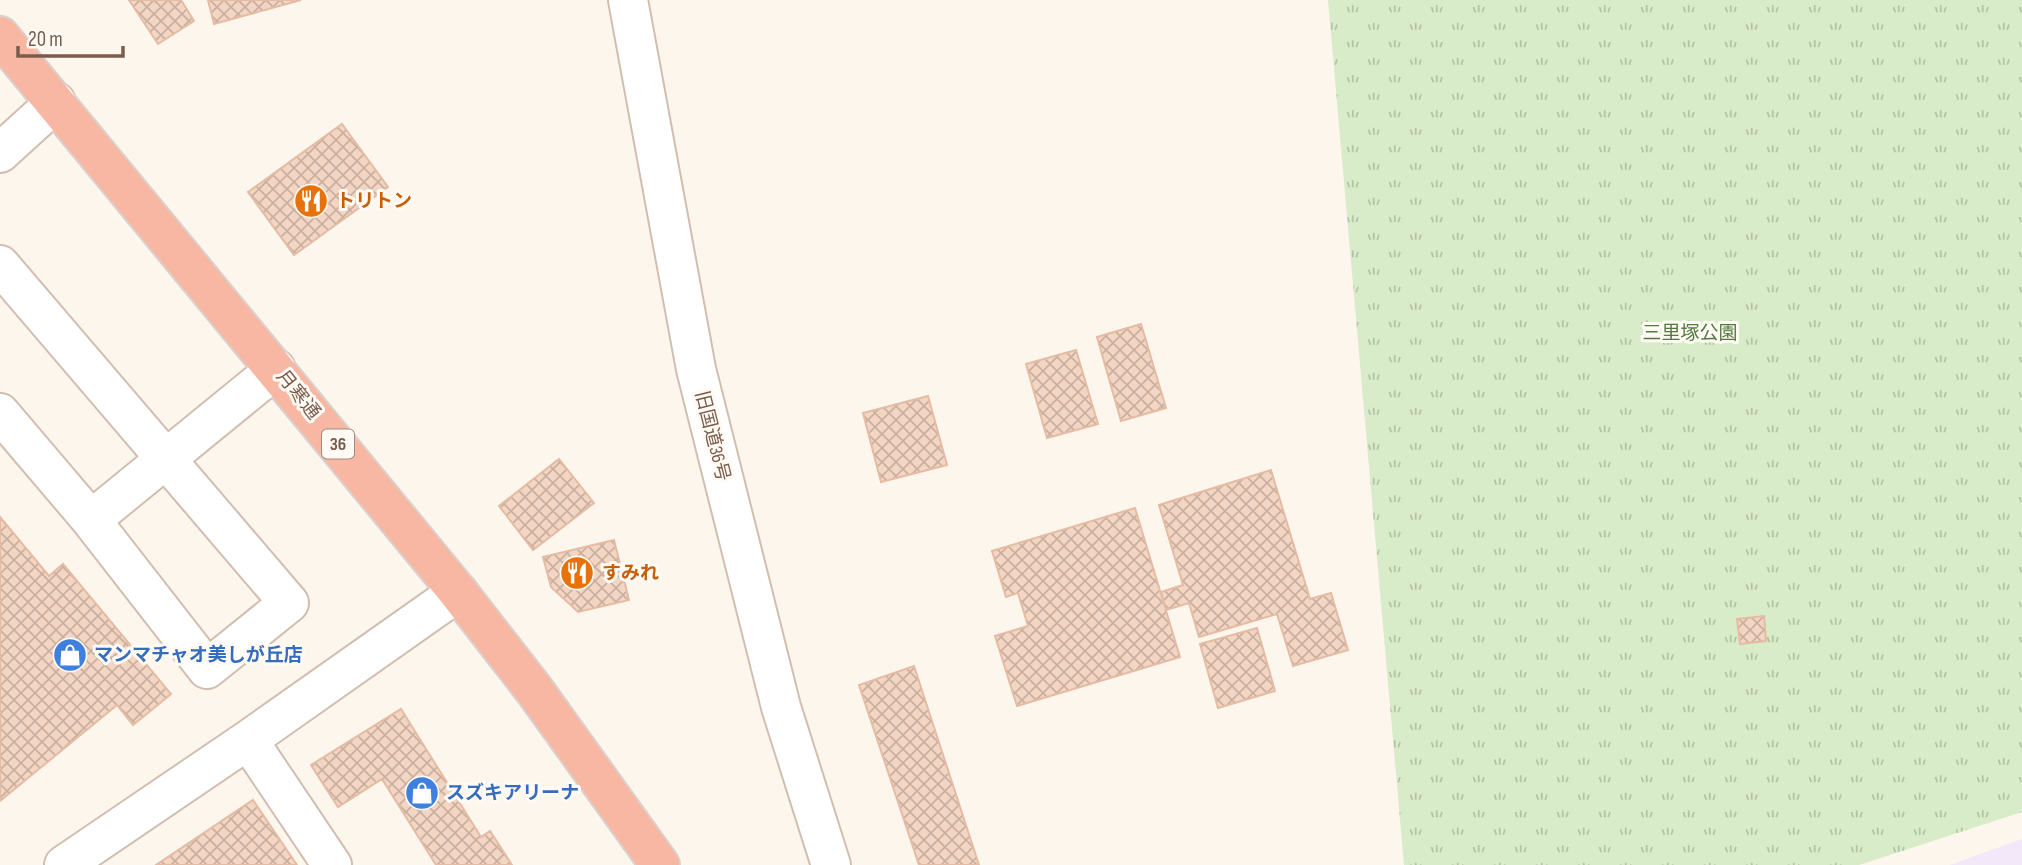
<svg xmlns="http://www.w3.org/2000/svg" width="2022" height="865" viewBox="0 0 2022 865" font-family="'Sofia Sans Condensed','Noto Sans JP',sans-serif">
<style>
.education{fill:#f3e8fa}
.grass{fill:url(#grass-tufts)}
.building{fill:url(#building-cross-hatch);stroke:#e6bba3;stroke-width:2}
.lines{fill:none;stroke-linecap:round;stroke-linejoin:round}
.minor-casing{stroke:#d1beb0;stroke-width:42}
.highway-casing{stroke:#dad1cd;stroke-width:42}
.minor{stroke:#fff;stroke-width:38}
.highway{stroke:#f7b7a3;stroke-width:38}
.labels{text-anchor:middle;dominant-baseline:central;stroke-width:6;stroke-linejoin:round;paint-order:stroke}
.shield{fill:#fffaf3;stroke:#a28b7f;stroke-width:2}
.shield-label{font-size:18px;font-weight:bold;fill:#7a5c4d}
.food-label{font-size:19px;font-weight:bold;fill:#c56008;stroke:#fffaf3;text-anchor:start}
.park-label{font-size:19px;fill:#537a41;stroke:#fffaf3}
.street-label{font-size:19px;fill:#7a5c4d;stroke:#fffaf3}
.shop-label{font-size:19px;font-weight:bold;fill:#366cbe;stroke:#fffaf3;text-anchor:start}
</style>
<defs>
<pattern id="grass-tufts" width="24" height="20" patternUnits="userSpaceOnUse" patternTransform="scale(1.75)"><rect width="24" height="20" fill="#d8ecc9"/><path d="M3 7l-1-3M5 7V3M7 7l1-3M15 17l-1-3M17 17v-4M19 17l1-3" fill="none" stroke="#b4c2a5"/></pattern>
<pattern id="building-cross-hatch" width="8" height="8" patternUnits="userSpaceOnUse" patternTransform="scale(1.75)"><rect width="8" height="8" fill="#f3d5c3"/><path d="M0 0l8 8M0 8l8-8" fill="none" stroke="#cab0a1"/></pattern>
</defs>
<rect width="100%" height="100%" fill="#fdf6ec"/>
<path class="education" d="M2022 839V865H1950Z"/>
<path class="grass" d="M1328 0H2022V812L1859 865H1404Z"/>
<path class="building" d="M129 0H181L194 21 158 44Z
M208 0H301L214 24Z
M342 124 388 187 294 255 248 192Z
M1141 324 1166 408 1121 421 1097 337Z
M1076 350 1098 424 1047 438 1026 364Z
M928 396 947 465 881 482 863 413Z
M559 459 594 503 533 550 499 506Z
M1271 470 1310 599 1331 593 1348 650 1293 666 1277 614 1199 637 1189 603 1166 610 1161 592 1183 585 1159 505Z
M1135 508 1180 657 1017 706 995 636 1028 626 1018 593 1006 597 992 551Z
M0 517 49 576 63 564 171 694 133 725 117 705 0 801Z
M614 540 629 600 578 612 551 587 543 557Z
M1764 616 1766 641 1740 644 1737 619Z
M1257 628 1275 691 1218 708 1200 644Z
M914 666 979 865H919L859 685Z
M401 709 481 837 490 831 512 865H436L382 779 338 807 311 765Z
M253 800 297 865H156Z"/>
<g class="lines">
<g class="minor-casing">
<path id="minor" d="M628 0 696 369 781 707 831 865
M0 153 56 102
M0 265 289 603 207 669 91 520 0 413
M91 520 276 369
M248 740 332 865
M64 865 248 740 458 592"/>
</g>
<g class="highway-casing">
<path id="highway" d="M0 36 458 592 535 691 660 865"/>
</g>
<use href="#minor" class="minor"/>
<use href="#highway" class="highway"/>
</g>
<defs>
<g id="restaurant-disc" transform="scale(1.75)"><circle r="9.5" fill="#e8710a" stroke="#fffaf3"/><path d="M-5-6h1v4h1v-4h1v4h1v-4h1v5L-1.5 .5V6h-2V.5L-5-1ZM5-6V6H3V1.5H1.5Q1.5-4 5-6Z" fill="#fff"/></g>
<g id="shop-disc" transform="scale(1.75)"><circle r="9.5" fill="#3f7fe0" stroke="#fffaf3"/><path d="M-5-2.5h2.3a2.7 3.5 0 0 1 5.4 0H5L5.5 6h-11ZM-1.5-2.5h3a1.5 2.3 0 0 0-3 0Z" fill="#fff"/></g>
</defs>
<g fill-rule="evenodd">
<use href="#restaurant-disc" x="311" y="201"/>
<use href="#restaurant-disc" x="577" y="573"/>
<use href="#shop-disc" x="70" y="655"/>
<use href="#shop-disc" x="422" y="793"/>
</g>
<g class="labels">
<rect class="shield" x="322" y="429.5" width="32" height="29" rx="5"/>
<g class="shield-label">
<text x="338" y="444">36</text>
</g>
<g class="food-label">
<text x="336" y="201">トリトン</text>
<text x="602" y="573">すみれ</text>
</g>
<g class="park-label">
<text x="1690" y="333">三里塚公園</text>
</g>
<g class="street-label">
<text transform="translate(298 395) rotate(51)">月寒通</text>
<text transform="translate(712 436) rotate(76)">旧国道36号</text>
</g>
<g class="shop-label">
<text x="94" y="655">マンマチャオ美しが丘店</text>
<text x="446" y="793">スズキアリーナ</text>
</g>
</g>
<path d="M18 46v10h105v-10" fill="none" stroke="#7a5c4d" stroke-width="3.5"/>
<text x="28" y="46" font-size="21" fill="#7a5c4d" stroke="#fffaf3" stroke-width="5" paint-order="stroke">20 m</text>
</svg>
